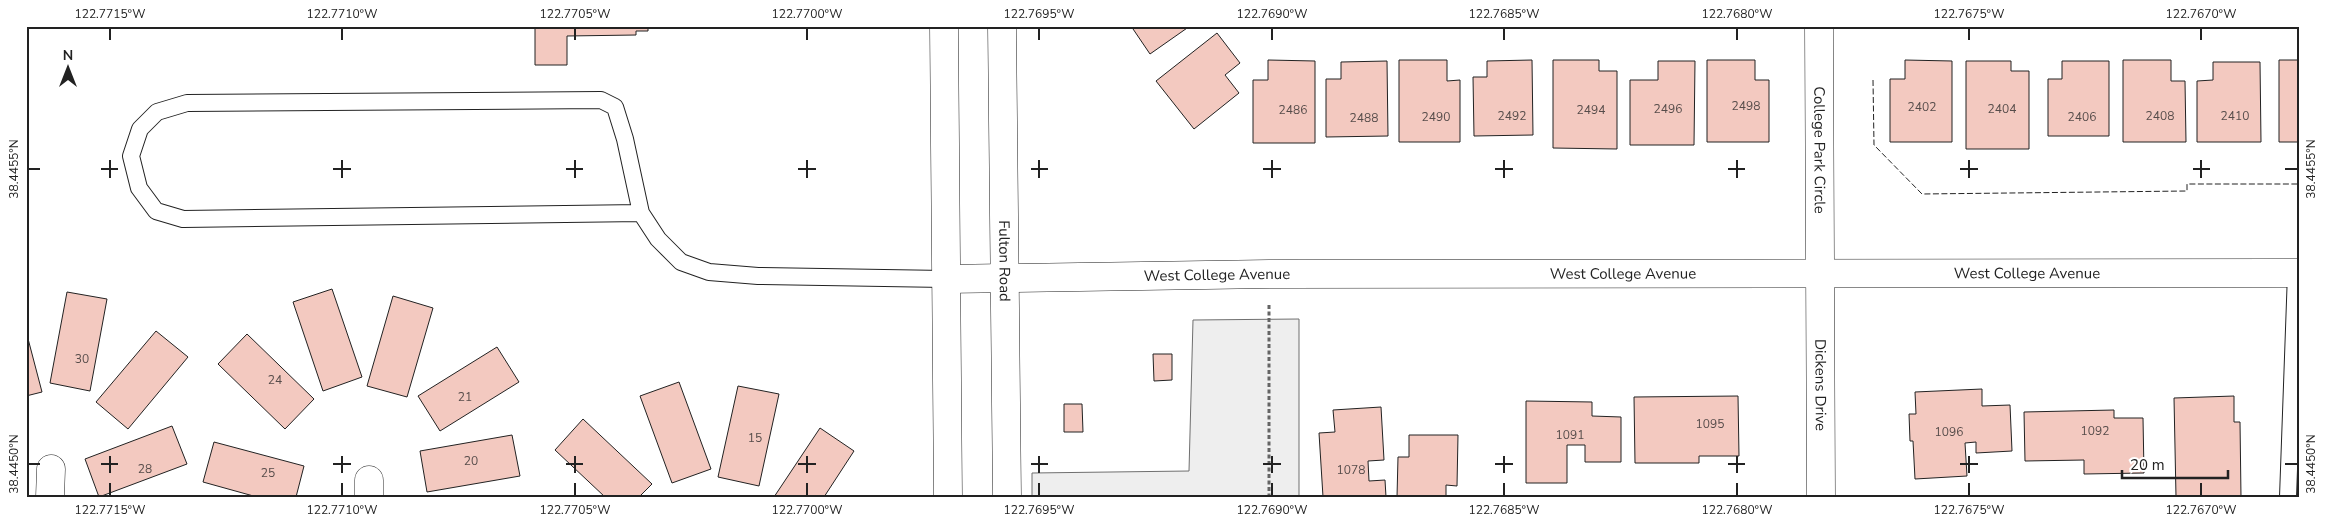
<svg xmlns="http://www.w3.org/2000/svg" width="2325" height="523" viewBox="0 0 2325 523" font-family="'Nunito Sans',sans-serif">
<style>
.green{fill:#eee;stroke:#6f6f6f}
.building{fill:#f3c9c0;stroke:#222}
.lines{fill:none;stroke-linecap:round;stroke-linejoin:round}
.service-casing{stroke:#222;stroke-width:18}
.minor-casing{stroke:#222;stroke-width:29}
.secondary-casing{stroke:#222;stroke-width:29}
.path{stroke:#646464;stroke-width:3;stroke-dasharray:4 2.5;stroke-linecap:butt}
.service{stroke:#fff;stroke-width:16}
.minor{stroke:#fff;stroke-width:28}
.secondary{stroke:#fff;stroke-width:28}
.fence{stroke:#222;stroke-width:1;stroke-dasharray:6 2.5;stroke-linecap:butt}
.ticks{fill:none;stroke:#222;stroke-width:2}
.labels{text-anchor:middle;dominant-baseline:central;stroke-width:4;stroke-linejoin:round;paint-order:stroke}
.number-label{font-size:12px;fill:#564c4a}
.street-label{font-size:15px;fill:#222;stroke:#fff}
.neatline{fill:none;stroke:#222;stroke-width:2}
.ticks-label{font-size:12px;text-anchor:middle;fill:#222}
</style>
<rect width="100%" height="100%" fill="#fff"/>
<path class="green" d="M1299 319V497H1032V473L1189 471 1193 320Z"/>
<path class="building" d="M441 26H648V31H636V35L567 36V65H535V27L441 28Z
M1131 26H1190L1150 54Z
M1217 33 1240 63 1225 75 1239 93 1194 129 1156 81Z
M1268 60 1315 61V143H1253V80H1268Z
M1399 60H1447V81L1460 80V142H1399Z
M1532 60 1533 135 1474 136 1473 77H1487V61Z
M1553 60H1599V71H1617V149L1553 148Z
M1707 60H1755V80H1769V142H1707Z
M1905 60 1952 61V142H1890V79H1905Z
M2123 60H2171V81H2185L2186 142H2123Z
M2279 60H2299V142H2279Z
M1387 61 1388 136 1326 137V79H1341V62Z
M1658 61H1695L1694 145H1630V80H1658Z
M1966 61H2011V71H2029V149H1966Z
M2062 61H2109V136H2048V79H2062Z
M2213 62H2260L2261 142H2197V81L2213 80Z
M332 289 362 377 323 391 293 302Z
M67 292 107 299 90 391 50 383Z
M393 296 433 308 407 397 367 386Z
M26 331 42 392 26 396Z
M156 331 188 357 128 429 96 402Z
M247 334 314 399 285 429 218 364Z
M497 347 519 382 440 431 418 396Z
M1153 354H1172V380L1154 381Z
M679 382 711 469 672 483 640 396Z
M738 386 779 394 759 486 718 477Z
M1982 389V406L2010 405 2012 451 1976 453V442L1965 443 1967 476 1915 479 1913 441H1910L1909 414H1916L1915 392Z
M1738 396 1739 456H1699V463H1635L1634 397Z
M2234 396V422H2240L2241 497H2176L2174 398Z
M1526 401 1592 402V416L1621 417V462H1585V445H1567V483H1526Z
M1064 404H1082L1083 432H1064Z
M1381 407 1384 460 1368 461 1369 481 1385 480 1386 497H1323L1319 433 1335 432 1333 410Z
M2114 410V418H2143L2144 473 2084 474V460L2025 461 2024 412Z
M583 419 652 484 639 497H605L555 450Z
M172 426 187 464 99 497 85 459Z
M820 428 854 451 824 497H774Z
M512 435 520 476 427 492 420 451Z
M1409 435H1458L1457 486 1446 485V497H1397L1398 457H1409Z
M214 442 304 466 296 497H257L203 482Z"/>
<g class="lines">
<g class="service-casing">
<path id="service" d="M641 213 183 219 156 211 139 188 131 156 140 129 157 112 187 103 601 100 615 107 625 139 641 213 658 239 681 262 709 272 758 276 945 279
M2288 497 2296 273"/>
</g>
<g class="minor-casing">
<g id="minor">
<path id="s1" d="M1819 26 1821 497"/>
<path d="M50 497 51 469"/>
<path d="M369 497V480"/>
</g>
</g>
<g class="secondary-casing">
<g id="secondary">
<path d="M944 26 948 497"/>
<path id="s2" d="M1002 26 1007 497"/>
<path id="s3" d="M945 279 1269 274 2299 273"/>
</g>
</g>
<path class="path" d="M1269 305V497"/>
<use href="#service" class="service"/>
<use href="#minor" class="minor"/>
<use href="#secondary" class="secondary"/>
<path class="fence" d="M1873 80 1874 145 1922 194 2187 191V184H2299"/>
</g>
<path class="ticks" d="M110 28V40M342 28V40M575 28V40M807 28V40M1039 28V40M1272 28V40M1504 28V40M1737 28V40M1969 28V40M2201 28V40M110 160V178M342 160V178M575 160V178M807 160V178M1039 160V178M1272 160V178M1504 160V178M1737 160V178M1969 160V178M2201 160V178M28 169H40M101 169H118M333 169H351M566 169H583M798 169H816M1031 169H1048M1263 169H1281M1495 169H1513M1728 169H1745M1960 169H1978M2193 169H2210M2285 169H2298M110 456V473M342 456V473M575 456V473M807 456V473M1039 456V473M1272 456V473M1504 456V473M1737 456V473M1969 456V473M28 464H40M101 464H118M333 464H351M566 464H583M798 464H816M1031 464H1048M1263 464H1281M1495 464H1513M1728 464H1745M1960 464H1978M2285 464H2298M110 483V496M342 483V496M575 483V496M807 483V496M1039 483V496M1272 483V496M1504 483V496M1737 483V496M1969 483V496M2201 483V496"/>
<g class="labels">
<g class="number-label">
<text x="1746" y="106">2498</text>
<text x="1922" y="107">2402</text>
<text x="1668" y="109">2496</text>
<text x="2002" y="109">2404</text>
<text x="1293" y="110">2486</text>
<text x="1591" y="110">2494</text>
<text x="1512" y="116">2492</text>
<text x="2160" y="116">2408</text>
<text x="2235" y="116">2410</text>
<text x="1436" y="117">2490</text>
<text x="2082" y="117">2406</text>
<text x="1364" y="118">2488</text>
<text x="82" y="359">30</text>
<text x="275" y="380">24</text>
<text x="465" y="397">21</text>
<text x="1710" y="424">1095</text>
<text x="2095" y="431">1092</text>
<text x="1949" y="432">1096</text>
<text x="1570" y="435">1091</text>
<text x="755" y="438">15</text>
<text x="471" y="461">20</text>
<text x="145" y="469">28</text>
<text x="1351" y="470">1078</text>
<text x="268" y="473">25</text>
</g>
<g class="street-label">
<text stroke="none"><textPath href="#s1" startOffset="124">College Park Circle</textPath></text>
<text stroke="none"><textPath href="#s2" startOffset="235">Fulton Road</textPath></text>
<text stroke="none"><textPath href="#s3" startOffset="1082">West College Avenue</textPath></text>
<text stroke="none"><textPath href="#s3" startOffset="678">West College Avenue</textPath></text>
<text stroke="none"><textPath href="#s3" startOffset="272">West College Avenue</textPath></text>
<text stroke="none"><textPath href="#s1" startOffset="359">Dickens Drive</textPath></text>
</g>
</g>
<rect width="2325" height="523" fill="none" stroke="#ffffff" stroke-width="55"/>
<g transform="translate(68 68)" stroke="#ffffff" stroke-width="4" paint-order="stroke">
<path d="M0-4L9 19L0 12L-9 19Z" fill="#222222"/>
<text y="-8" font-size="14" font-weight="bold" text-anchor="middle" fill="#222222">N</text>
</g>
<path d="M2122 470v8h106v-8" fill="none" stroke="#222222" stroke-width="2.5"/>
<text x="2130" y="470" font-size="15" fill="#222222" stroke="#ffffff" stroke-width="4" paint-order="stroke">20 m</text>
<rect x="28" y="28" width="2270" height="468" class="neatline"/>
<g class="ticks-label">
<text x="110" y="18">122.7715°W</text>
<text x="342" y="18">122.7710°W</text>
<text x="575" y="18">122.7705°W</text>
<text x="807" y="18">122.7700°W</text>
<text x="1039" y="18">122.7695°W</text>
<text x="1272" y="18">122.7690°W</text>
<text x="1504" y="18">122.7685°W</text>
<text x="1737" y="18">122.7680°W</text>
<text x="1969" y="18">122.7675°W</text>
<text x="2201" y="18">122.7670°W</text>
<text transform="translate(14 169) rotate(-90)" y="4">38.4455°N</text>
<text transform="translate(2311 169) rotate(-90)" y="4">38.4455°N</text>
<text transform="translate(14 464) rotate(-90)" y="4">38.4450°N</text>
<text transform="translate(2311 464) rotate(-90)" y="4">38.4450°N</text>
<text x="110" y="514">122.7715°W</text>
<text x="342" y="514">122.7710°W</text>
<text x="575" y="514">122.7705°W</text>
<text x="807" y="514">122.7700°W</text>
<text x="1039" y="514">122.7695°W</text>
<text x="1272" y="514">122.7690°W</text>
<text x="1504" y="514">122.7685°W</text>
<text x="1737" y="514">122.7680°W</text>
<text x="1969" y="514">122.7675°W</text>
<text x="2201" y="514">122.7670°W</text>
</g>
</svg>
